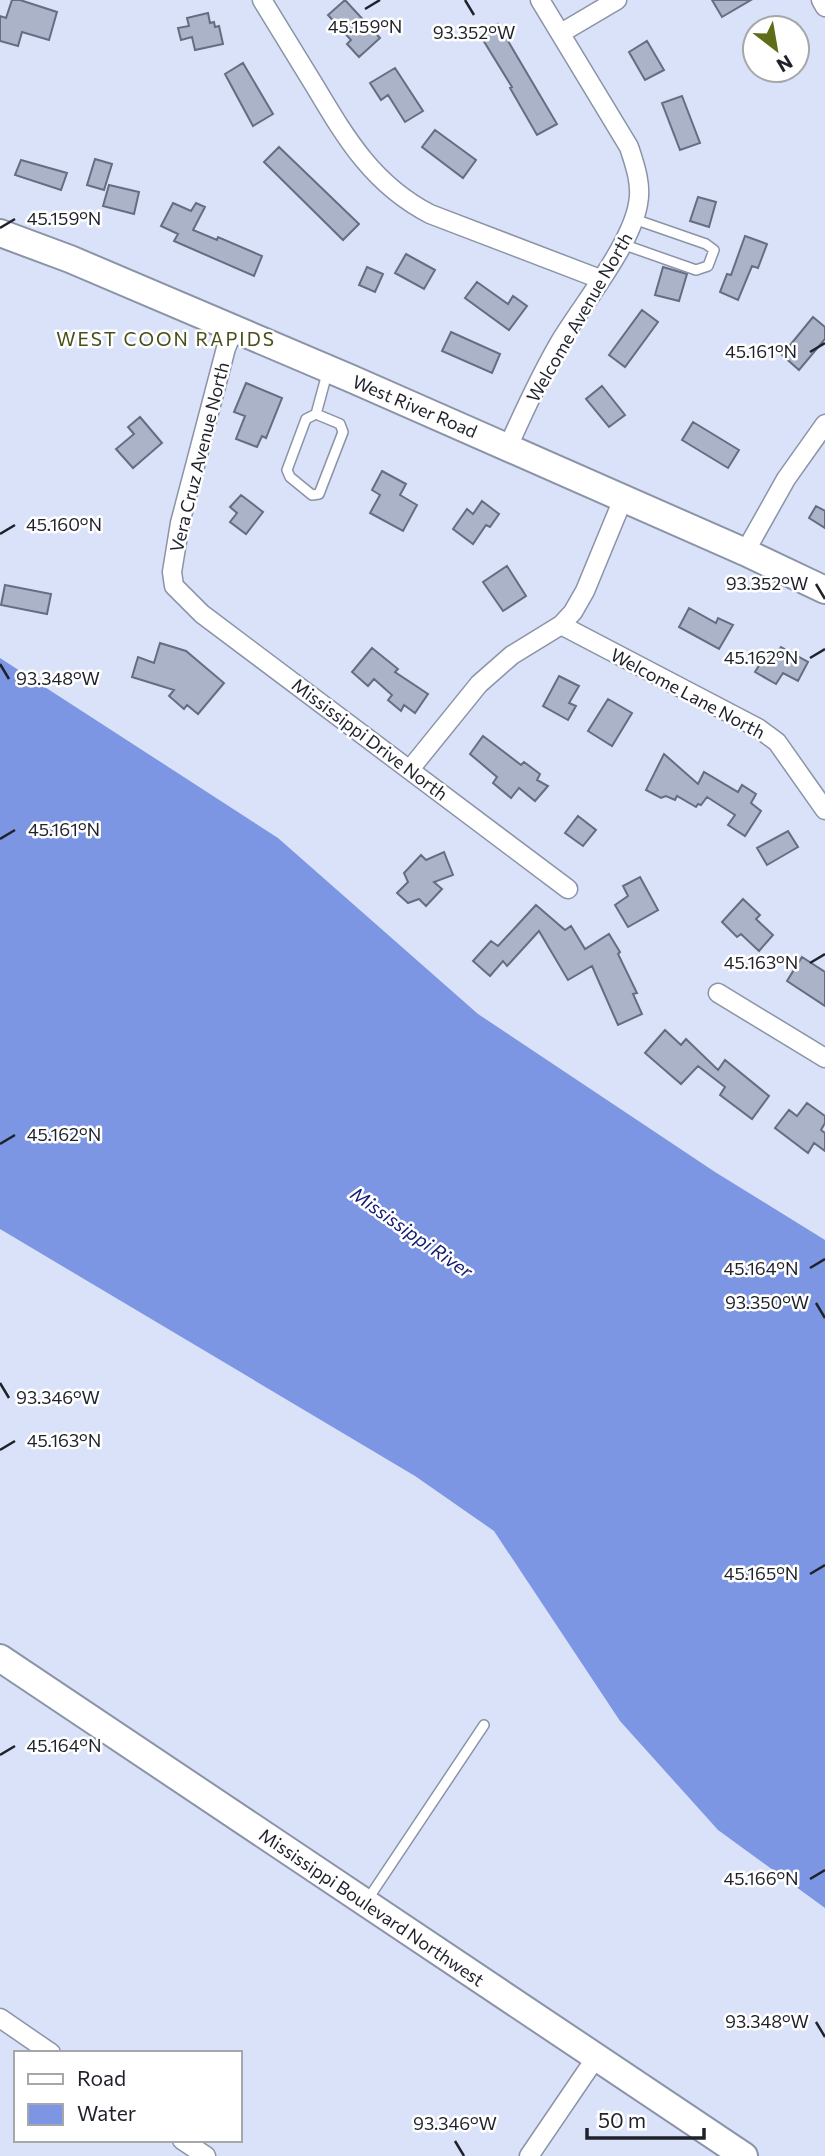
<svg xmlns="http://www.w3.org/2000/svg" width="825" height="2156" viewBox="0 0 825 2156" font-family="Commissioner,sans-serif">
<style>
.water{fill:#7c96e4}
.building{fill:#abb3c9;stroke:#656d80;stroke-width:2}
.lines{fill:none;stroke-linecap:round;stroke-linejoin:round}
.lane-casing{stroke:#8b93a8;stroke-width:12}
.street-casing{stroke:#8b93a8;stroke-width:21}
.secondary-casing{stroke:#8b93a8;stroke-width:30}
.lane{stroke:#fff;stroke-width:9}
.street{stroke:#fff;stroke-width:18}
.secondary{stroke:#fff;stroke-width:26}
.ticks{fill:none;stroke:#1f222b;stroke-width:2.5}
.labels{text-anchor:middle;dominant-baseline:central;stroke-width:5;stroke-linejoin:round;paint-order:stroke}
.street-label{font-size:18px;fill:#1f222b;stroke:#fff}
.neighbourhood-label{font-size:19px;letter-spacing:2px;fill:#465018;stroke:#fff}
.water-label{font-size:19px;font-style:italic;fill:#121a74;stroke:#fff}
.ticks-label{font-size:18px;text-anchor:middle;fill:#1f222b;stroke:#fff;stroke-width:5;stroke-linejoin:round;paint-order:stroke}
</style>
<rect width="100%" height="100%" fill="#d9e2f9"/>
<path class="water" d="M0 658 278 838 478 1014 715 1172 825 1240V1908L718 1830 620 1721 494 1531 415 1476 0 1229Z"/>
<path class="building" d="M12 0H20L57 12 49 40 22 32 18 46 0 41V16L6 18Z
M345 0 380 38 359 57 347 44 351 40 328 15Z
M712 0H751L722 17Z
M208 13 210 23 214 22 215 27 219 26 223 44 195 50 192 37 181 40 178 28 189 26 187 18Z
M498 24 557 124 537 135 510 88 512 87 480 35Z
M647 41 664 70 645 80 629 52Z
M243 63 273 114 253 126 225 74Z
M395 68 423 111 405 122 388 95 381 100 370 83Z
M682 96 700 143 680 150 662 103Z
M435 130 476 160 463 178 422 147Z
M279 147 359 224 343 240 264 162Z
M95 159 112 164 104 190 87 185Z
M21 160 67 173 61 190 15 175Z
M109 185 139 192 134 214 103 206Z
M698 197 716 202 709 227 690 221Z
M173 203 191 211 196 203 205 207 193 230 217 240 218 237 262 256 254 276 174 241 178 234 161 226Z
M745 236 767 244 758 268 752 266 738 300 720 292 727 274 731 275Z
M406 254 435 270 424 289 395 273Z
M367 267 383 274 375 292 359 285Z
M663 267 687 274 679 301 655 295Z
M477 282 508 304 513 296 527 306 509 330 465 298Z
M642 310 658 322 625 367 609 355Z
M813 317 825 327V339L799 370 782 355Z
M451 332 500 354 492 373 442 351Z
M246 383 282 398 266 438 262 436 257 447 236 439 245 416 234 412Z
M602 386 625 415 609 427 586 399Z
M140 417 162 443 133 468 116 449 134 434 128 427Z
M693 422 739 450 728 468 682 440Z
M382 471 406 484 400 495 417 505 403 531 370 513 380 495 372 490Z
M241 495 263 512 246 534 230 522 237 513 230 507Z
M482 501 499 514 490 527 486 525 473 544 453 529 467 509 473 514Z
M816 506 825 511V528L809 518Z
M507 566 526 596 503 611 483 582Z
M5 585 51 594 47 614 1 605Z
M689 608 716 623 718 618 733 625 719 649 679 627Z
M160 643 186 651 224 683 198 714 187 705 184 709 169 696 174 690 132 677 138 657 154 663Z
M781 647 808 662 798 681 783 673 776 684 755 672 767 653 774 657Z
M372 648 398 669 395 672 428 694 415 713 404 705 401 711 388 700 392 695 374 679 368 686 352 672Z
M559 676 579 686 569 703 576 706 568 720 543 706Z
M608 699 632 713 612 746 588 731Z
M483 736 521 765 524 762 540 774 537 780 548 786 535 801 519 788 511 798 493 783 497 777 470 754Z
M664 754 698 784 704 772 738 792 742 785 756 794 751 803 761 811 745 836 728 825 735 815 707 797 701 805 698 804 696 807 677 796 675 800 666 796 661 798 646 790Z
M578 816 596 830 583 846 565 833Z
M788 831 798 847 767 865 757 848Z
M444 852 453 875 434 882 442 889 426 906 419 899 408 903 397 893 408 882 404 873 421 855 426 860Z
M640 877 658 910 628 927 615 905 628 896 623 886Z
M743 899 760 915 756 919 773 935 759 951 741 934 737 937 722 922Z
M536 905 565 930 571 926 585 949 609 934 620 952 618 954 637 993 633 994 642 1014 618 1025 592 966 568 980 539 931 507 966 503 961 490 976 473 961 491 941 498 946Z
M802 957 825 972V1006L787 981Z
M665 1030 681 1045 686 1039 718 1070 725 1060 769 1096 752 1119 720 1095 725 1087 698 1066 681 1084 645 1053Z
M807 1103 825 1116V1123L821 1130 825 1133V1151L814 1143 808 1153 775 1128 789 1110 797 1116Z"/>
<g class="lines">
<g class="lane-casing">
<path id="lane" d="M622 244 696 270 708 266 714 250 706 244 634 219
M316 414 340 424 343 432 319 494 312 495 290 477 287 470 306 419 316 414 328 370
M366 1902 484 1725"/>
</g>
<g class="street-casing">
<path id="street" d="M262 0C280 29 298 59 316 88 347 140 374 185 430 214L600 279
M821 0 825 7
M561 33 617 0
M234 329 226 348 180 523 172 572 174 586 202 614 568 889
M508 447C524 411 541 374 561 340 583 304 631 245 638 204 642 185 635 165 629 147L540 0
M745 552 786 479 825 424
M561 625 758 728 777 742 825 810
M411 768 479 684 512 655 561 625 573 612 585 591 623 499
M718 993 825 1058
M0 2018 51 2053
M182 2140 206 2156
M529 2156 597 2056"/>
</g>
<g class="secondary-casing">
<path id="secondary" d="M0 233 70 259 352 379 745 552 825 590
M0 1658 744 2156"/>
</g>
<use href="#lane" class="lane"/>
<use href="#street" class="street"/>
<use href="#secondary" class="secondary"/>
</g>
<path class="ticks" d="M465 0 474 15M365 9 380 0M0 228 15 219M810 352 825 343M0 534 15 525M816 584 825 599M810 658 825 649M0 664 9 679M0 839 15 830M810 963 825 954M0 1144 15 1135M810 1268 825 1259M816 1303 825 1318M0 1383 9 1398M0 1450 15 1441M810 1574 825 1565M0 1755 15 1746M810 1879 825 1870M816 2022 825 2037M455 2141 464 2156"/>
<g class="labels">
<g class="street-label">
<text transform="translate(579 317) rotate(-60)">Welcome Avenue North</text>
<text transform="translate(415 406) rotate(23)">West River Road</text>
<text transform="translate(199 457) rotate(-76)">Vera Cruz Avenue North</text>
<text transform="translate(688 693) rotate(28)">Welcome Lane North</text>
<text transform="translate(370 739) rotate(37)">Mississippi Drive North</text>
<text transform="translate(372 1907) rotate(34)">Mississippi Boulevard Northwest</text>
</g>
<g class="neighbourhood-label">
<text x="166" y="338">WEST COON RAPIDS</text>
</g>
<g class="water-label">
<text transform="translate(412 1232) rotate(35)">Mississippi River</text>
</g>
</g>
<g class="ticks-label">
<text x="365" y="33">45.159°N</text>
<text x="474" y="39">93.352°W</text>
<text x="64" y="225">45.159°N</text>
<text x="761" y="358">45.161°N</text>
<text x="64" y="531">45.160°N</text>
<text x="767" y="590">93.352°W</text>
<text x="761" y="664">45.162°N</text>
<text x="58" y="685">93.348°W</text>
<text x="64" y="836">45.161°N</text>
<text x="761" y="969">45.163°N</text>
<text x="64" y="1141">45.162°N</text>
<text x="761" y="1275">45.164°N</text>
<text x="767" y="1309">93.350°W</text>
<text x="58" y="1404">93.346°W</text>
<text x="64" y="1447">45.163°N</text>
<text x="761" y="1580">45.165°N</text>
<text x="64" y="1752">45.164°N</text>
<text x="761" y="1885">45.166°N</text>
<text x="767" y="2028">93.348°W</text>
<text x="455" y="2130">93.346°W</text>
</g>
<rect x="14" y="2051" width="228" height="91" fill="#ffffff" stroke="#a5a7aa" stroke-width="2"/>
<rect x="28" y="2074" width="35" height="10" fill="#ffffff" stroke="#a5a7aa" stroke-width="2"/>
<text x="77" y="2086" font-size="21" fill="#1f222b">Road</text>
<rect x="28" y="2104" width="35" height="21" fill="#7c96e4" stroke="#a5a7aa" stroke-width="2"/>
<text x="77" y="2121" font-size="21" fill="#1f222b">Water</text>
<g transform="translate(776 49) rotate(149)"><circle r="33" fill="#ffffff" stroke="#a5a7aa" stroke-width="2"/>
<path d="M0-5L12 26L0 18L-12 26Z" fill="#5f6d18"/>
<text y="-10" font-size="19" font-weight="bold" text-anchor="middle" fill="#1f222b">N</text>
</g>
<path d="M587 2128v10h117v-10" fill="none" stroke="#1f222b" stroke-width="3.5"/>
<text x="598" y="2128" font-size="21" fill="#1f222b" stroke="#ffffff" stroke-width="5" paint-order="stroke">50 m</text>
</svg>
